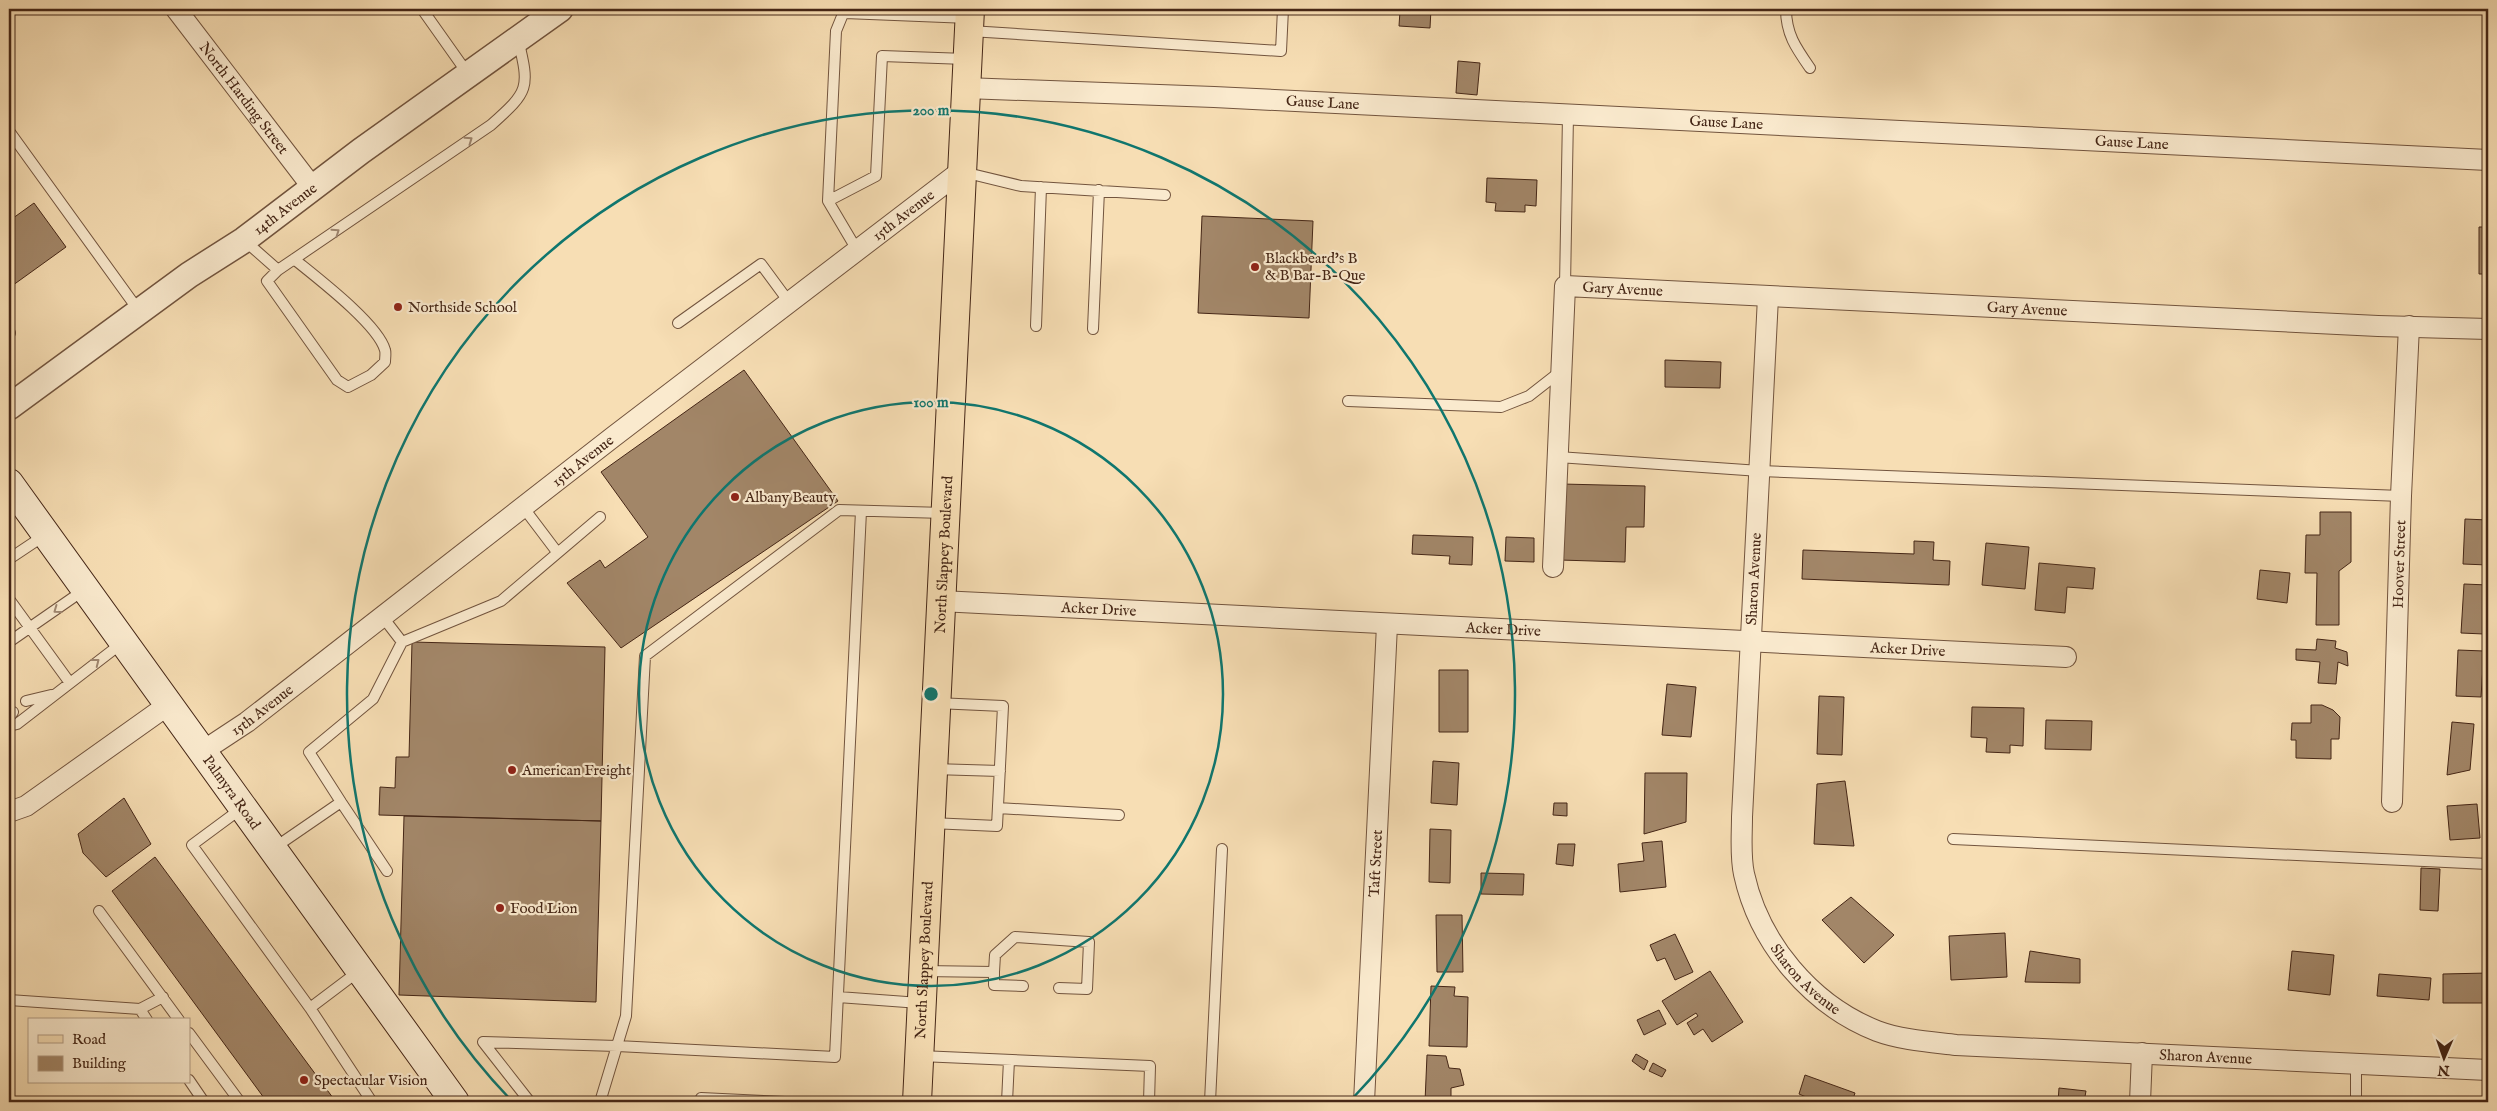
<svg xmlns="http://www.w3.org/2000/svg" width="2497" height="1111" viewBox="0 0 2497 1111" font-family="'IM FELL English',serif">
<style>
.building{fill:#a28668;stroke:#452616}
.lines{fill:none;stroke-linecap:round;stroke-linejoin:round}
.service-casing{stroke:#72543e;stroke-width:12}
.minor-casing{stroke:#72543e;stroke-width:22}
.tertiary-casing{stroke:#72543e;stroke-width:28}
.secondary-casing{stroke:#452616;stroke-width:30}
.primary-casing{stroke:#452616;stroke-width:30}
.service{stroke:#faeace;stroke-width:10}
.minor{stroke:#faeace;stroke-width:20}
.tertiary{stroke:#faeace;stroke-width:25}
.secondary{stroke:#faeace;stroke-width:28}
.primary{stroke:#f7deb4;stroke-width:28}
.oneway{stroke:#a08872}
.ring{fill:none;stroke:#0f766e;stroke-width:2.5}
.poi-dot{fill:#8f2418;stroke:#faeace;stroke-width:2}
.labels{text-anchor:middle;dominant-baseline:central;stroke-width:4.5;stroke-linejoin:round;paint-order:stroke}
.street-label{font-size:15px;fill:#452616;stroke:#faeace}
.poi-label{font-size:15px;fill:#452616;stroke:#faeace;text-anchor:start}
.centre{fill:#0f766e;stroke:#faeace;stroke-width:2.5}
.ring-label{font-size:15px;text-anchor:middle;font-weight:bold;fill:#0f766e;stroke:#faeace;stroke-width:4.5;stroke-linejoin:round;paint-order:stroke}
</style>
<rect width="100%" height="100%" fill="#f7deb4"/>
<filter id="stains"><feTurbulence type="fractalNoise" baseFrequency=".004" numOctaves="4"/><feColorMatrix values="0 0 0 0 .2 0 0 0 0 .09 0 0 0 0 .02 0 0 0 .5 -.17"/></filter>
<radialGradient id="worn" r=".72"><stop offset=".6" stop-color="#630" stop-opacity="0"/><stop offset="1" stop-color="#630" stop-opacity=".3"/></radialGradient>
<path class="building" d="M1385 9H1431L1430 28 1399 26 1400 11Z
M1458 61 1480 63 1477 95 1456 93Z
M1487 178 1537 180 1536 206 1525 205V212L1495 211 1496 203 1486 202Z
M34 203 66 247 9 288V221Z
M1202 216 1313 221 1309 318 1198 313Z
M2479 227H2488V274H2479Z
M1665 360 1721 362 1720 388 1665 387Z
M744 370 838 501 621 648 567 583 600 560 605 568 648 537 601 472Z
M1562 484 1645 486 1644 527H1626L1625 562 1560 560Z
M2320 512H2351V562L2339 571V625H2316L2317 573H2305L2306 535H2320Z
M2465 519 2488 520V565L2463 564Z
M1413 535 1473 537 1472 565 1449 564 1450 556 1412 554Z
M1506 537 1534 538V562L1505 561Z
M1914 541 1934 542 1933 560 1950 561 1949 585 1802 579 1803 550 1914 554Z
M1986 543 2029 547 2025 589 1982 585Z
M2039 563 2095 568 2093 589 2067 587 2065 613 2035 610Z
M2260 570 2290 573 2287 603 2257 599Z
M2464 584 2488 585 2484 634 2461 633Z
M2317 639 2336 641 2335 648 2347 652 2348 666 2338 662 2336 684 2318 683 2320 662 2296 660V649L2316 650Z
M412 642 605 647 601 821 379 815 380 787 395 788 396 757H409Z
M2458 650 2484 651 2481 697 2456 696Z
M1439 670H1468V732H1439Z
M1667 684 1696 687 1691 737 1662 735Z
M1819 696 1844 697 1842 755 1817 754Z
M2311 705H2322L2333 710 2340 717 2339 739H2331V759L2296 758V740H2291L2292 723H2311Z
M1972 707 2024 708 2023 746 2010 745V753L1986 752 1987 738 1971 737Z
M2046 720 2092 721 2091 750 2045 749Z
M2452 722 2474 724 2470 770 2447 775Z
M1433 761 1459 763 1457 805 1431 803Z
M1645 773H1687L1686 822 1644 834Z
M1845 781 1854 846 1814 844 1817 784Z
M124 798 151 844 106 877 83 853 78 834Z
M1554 803H1567V816L1553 815Z
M2477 804 2480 838 2450 840 2447 806Z
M404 816 601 821 596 1002 399 995Z
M1430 829 1451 830 1450 883 1429 882Z
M1662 841 1666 887 1620 892 1618 864 1644 861 1642 843Z
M1558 844H1575L1573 866 1556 864Z
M155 857 336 1102H267L112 891Z
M2421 868 2440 869 2438 911 2420 910Z
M1481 873 1524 874 1523 895 1481 894Z
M1851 897 1894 935 1864 963 1822 920Z
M1436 915H1462L1463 972H1437Z
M2005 933 2007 977 1951 980 1949 936Z
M1675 934 1693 972 1675 980 1665 958 1657 961 1650 945Z
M2030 951 2080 959V983L2025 982Z
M2292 951 2334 955 2330 995 2288 990Z
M1710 971 1743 1022 1712 1042 1703 1029 1694 1035 1687 1023 1698 1016 1696 1013 1677 1025 1662 1001Z
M2488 973V1003H2443V974Z
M2379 974 2431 978 2429 1000 2377 996Z
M1431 986 1455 987 1454 996 1468 997 1467 1047 1429 1046Z
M1659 1010 1666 1024 1644 1035 1637 1020Z
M1636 1054 1648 1061 1644 1070 1632 1061Z
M1427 1055 1446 1056 1449 1068 1460 1069 1464 1085 1451 1088V1102H1425Z
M1653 1063 1666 1070 1662 1077 1649 1071Z
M1805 1075 1855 1093 1852 1102H1818L1799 1094Z
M2059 1088 2086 1091 2084 1102H2058Z"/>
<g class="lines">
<g class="service-casing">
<path id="service" d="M422 9 468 74
M845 9 836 31 828 201 857 250
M1786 9C1786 34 1796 48 1810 68
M845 13 969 18
M970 31 1281 51 1283 9
M9 131 139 311
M963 172 1021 186 1165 195
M828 201 876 176 882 56 966 59
M244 240 278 270 491 125C529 91 530 89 518 39
M278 270 267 281 337 380 348 387 371 375 385 362C385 358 386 353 385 350 378 324 316 277 294 259
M1565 286 1568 115
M678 323 761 264 789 302
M1036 326 1041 187
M1093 329 1099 190
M9 331 10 333
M1348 401 1501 407 1529 396 1561 371
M1558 457 1760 471 2401 496
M523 507 557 552
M9 559 45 535
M9 599 70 683
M9 642 84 590
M402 642 501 601 600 517
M26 701 51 695
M9 718 13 712
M9 726 17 724 122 643
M933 769 1000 771
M341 802 309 752 373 699 402 642 382 616
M242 808 192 845 310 1008 359 971
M998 808 1119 815
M931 823 997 826 1003 706 936 703
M1953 839 2488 864
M274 848 341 802 387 871
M99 911 179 1020
M923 971 994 972 995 955 1015 937 1089 942 1087 989 1059 988
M994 972V985L1023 986
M838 997 920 1003
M9 1000 140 1009 147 1020
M310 1008 372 1102
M140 1009 163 997
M189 1033 240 1102
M920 1056 1150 1066 1149 1102
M189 1080 204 1102
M530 1102 483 1042 617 1046 835 1057 861 511
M600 1102 626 1016 645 656 839 510 944 513
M701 1102V1098L785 1102
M1007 1102 1009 1060
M1210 1102 1222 849
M2356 1102V1065"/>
</g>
<g class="minor-casing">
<g id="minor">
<path id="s1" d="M176 9 313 188"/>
<path id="s2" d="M965 88 1214 97 2488 160"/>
<path id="s3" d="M1768 297 1742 817C1742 835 1740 856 1744 874 1759 943 1811 1005 1877 1031 1901 1040 1931 1042 1956 1045L2488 1070"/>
<path id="s4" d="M1553 567 1565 286 2378 326 2488 329"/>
<path id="s5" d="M940 601 2066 657"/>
<path id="s6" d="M203 751 247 722 613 437 961 171"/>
<path id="s7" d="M2392 802 2401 496 2409 326"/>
<path d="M9 812 26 806 168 705"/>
<path id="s8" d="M1364 1102 1387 625"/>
<path d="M2140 1102 2142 1053"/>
</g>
</g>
<g class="tertiary-casing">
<g id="tertiary">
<path id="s9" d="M9 407 189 275 244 240 361 151 560 9"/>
</g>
</g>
<g class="secondary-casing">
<g id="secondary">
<path id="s10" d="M9 483 455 1102"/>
</g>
</g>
<g class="primary-casing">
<g id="primary">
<path id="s11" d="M917 1102 970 9"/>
</g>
</g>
<use href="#service" class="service"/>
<use href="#minor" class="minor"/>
<use href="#tertiary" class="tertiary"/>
<use href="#secondary" class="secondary"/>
<use href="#primary" class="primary"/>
</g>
<defs><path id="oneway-chevron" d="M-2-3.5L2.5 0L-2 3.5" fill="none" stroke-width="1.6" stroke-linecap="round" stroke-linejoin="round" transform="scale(1.25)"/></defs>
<g class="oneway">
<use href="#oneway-chevron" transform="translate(469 140) rotate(-35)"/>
<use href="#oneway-chevron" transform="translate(336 232) rotate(-35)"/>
<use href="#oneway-chevron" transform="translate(57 610) rotate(144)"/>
<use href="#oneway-chevron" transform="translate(96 662) rotate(-38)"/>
</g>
<g class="ring">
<circle cx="931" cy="694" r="292"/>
<path d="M511 1100A584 584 0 1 1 1351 1100"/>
</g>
<g class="poi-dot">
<circle cx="1255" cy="267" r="5"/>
<circle cx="398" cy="307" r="5"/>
<circle cx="735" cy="497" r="5"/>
<circle cx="512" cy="770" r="5"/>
<circle cx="500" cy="908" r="5"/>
<circle cx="304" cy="1080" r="5"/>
</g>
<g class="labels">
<g class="street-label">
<text stroke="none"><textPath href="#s1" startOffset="112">North Harding Street</textPath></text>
<text stroke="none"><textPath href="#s2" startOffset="358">Gause Lane</textPath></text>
<text stroke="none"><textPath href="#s2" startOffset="762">Gause Lane</textPath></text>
<text stroke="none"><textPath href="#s2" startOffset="1168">Gause Lane</textPath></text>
<text stroke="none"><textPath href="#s9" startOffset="340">14th Avenue</textPath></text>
<text stroke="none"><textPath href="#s6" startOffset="882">15th Avenue</textPath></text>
<text stroke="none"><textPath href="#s4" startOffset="339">Gary Avenue</textPath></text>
<text stroke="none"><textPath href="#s4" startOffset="744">Gary Avenue</textPath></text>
<text stroke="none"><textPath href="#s6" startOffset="478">15th Avenue</textPath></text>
<text stroke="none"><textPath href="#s11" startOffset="548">North Slappey Boulevard</textPath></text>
<text stroke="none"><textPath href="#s7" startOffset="238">Hoover Street</textPath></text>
<text transform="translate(1754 579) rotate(-87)">Sharon Avenue</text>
<text stroke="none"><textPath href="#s5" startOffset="159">Acker Drive</textPath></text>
<text stroke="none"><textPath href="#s5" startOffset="564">Acker Drive</textPath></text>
<text stroke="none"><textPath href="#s5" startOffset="969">Acker Drive</textPath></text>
<text stroke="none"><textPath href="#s6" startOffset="72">15th Avenue</textPath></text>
<text stroke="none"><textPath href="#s10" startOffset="381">Palmyra Road</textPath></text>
<text stroke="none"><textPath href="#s8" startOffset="239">Taft Street</textPath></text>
<text stroke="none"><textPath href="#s11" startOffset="142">North Slappey Boulevard</textPath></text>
<text stroke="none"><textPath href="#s3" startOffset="702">Sharon Avenue</textPath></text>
<text stroke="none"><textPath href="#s3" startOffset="1122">Sharon Avenue</textPath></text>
</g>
<g class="poi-label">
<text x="1265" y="258">Blackbeard's B<tspan x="1265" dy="17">&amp; B Bar-B-Que</tspan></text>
<text x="408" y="307">Northside School</text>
<text x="745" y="497">Albany Beauty</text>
<text x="522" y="770">American Freight</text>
<text x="510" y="908">Food Lion</text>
<text x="314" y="1080">Spectacular Vision</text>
</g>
</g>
<circle cx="931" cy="694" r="8" class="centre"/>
<g class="ring-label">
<text x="931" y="115">200 m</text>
<text x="931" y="407">100 m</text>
</g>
<rect width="2497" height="1111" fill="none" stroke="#f7deb4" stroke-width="30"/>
<rect x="10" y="10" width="2477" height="1091" fill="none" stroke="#452616" stroke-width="2.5"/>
<rect x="15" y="15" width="2467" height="1081" fill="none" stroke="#452616"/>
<rect x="28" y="1018" width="162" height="65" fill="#faeace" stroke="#b29c84"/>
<rect x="38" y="1035" width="25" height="8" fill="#f7deb4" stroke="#b29c84"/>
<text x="72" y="1044" font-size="15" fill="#452616">Road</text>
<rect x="38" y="1056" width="25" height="15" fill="#a28668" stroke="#b29c84"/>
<text x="72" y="1068" font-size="15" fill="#452616">Building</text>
<g transform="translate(2444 1058) rotate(182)" stroke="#faeace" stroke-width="4" paint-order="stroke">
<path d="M0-4L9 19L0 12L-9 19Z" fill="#452616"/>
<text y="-8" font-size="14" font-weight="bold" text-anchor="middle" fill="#452616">N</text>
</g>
<rect width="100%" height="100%" filter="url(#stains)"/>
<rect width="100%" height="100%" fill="url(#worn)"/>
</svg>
